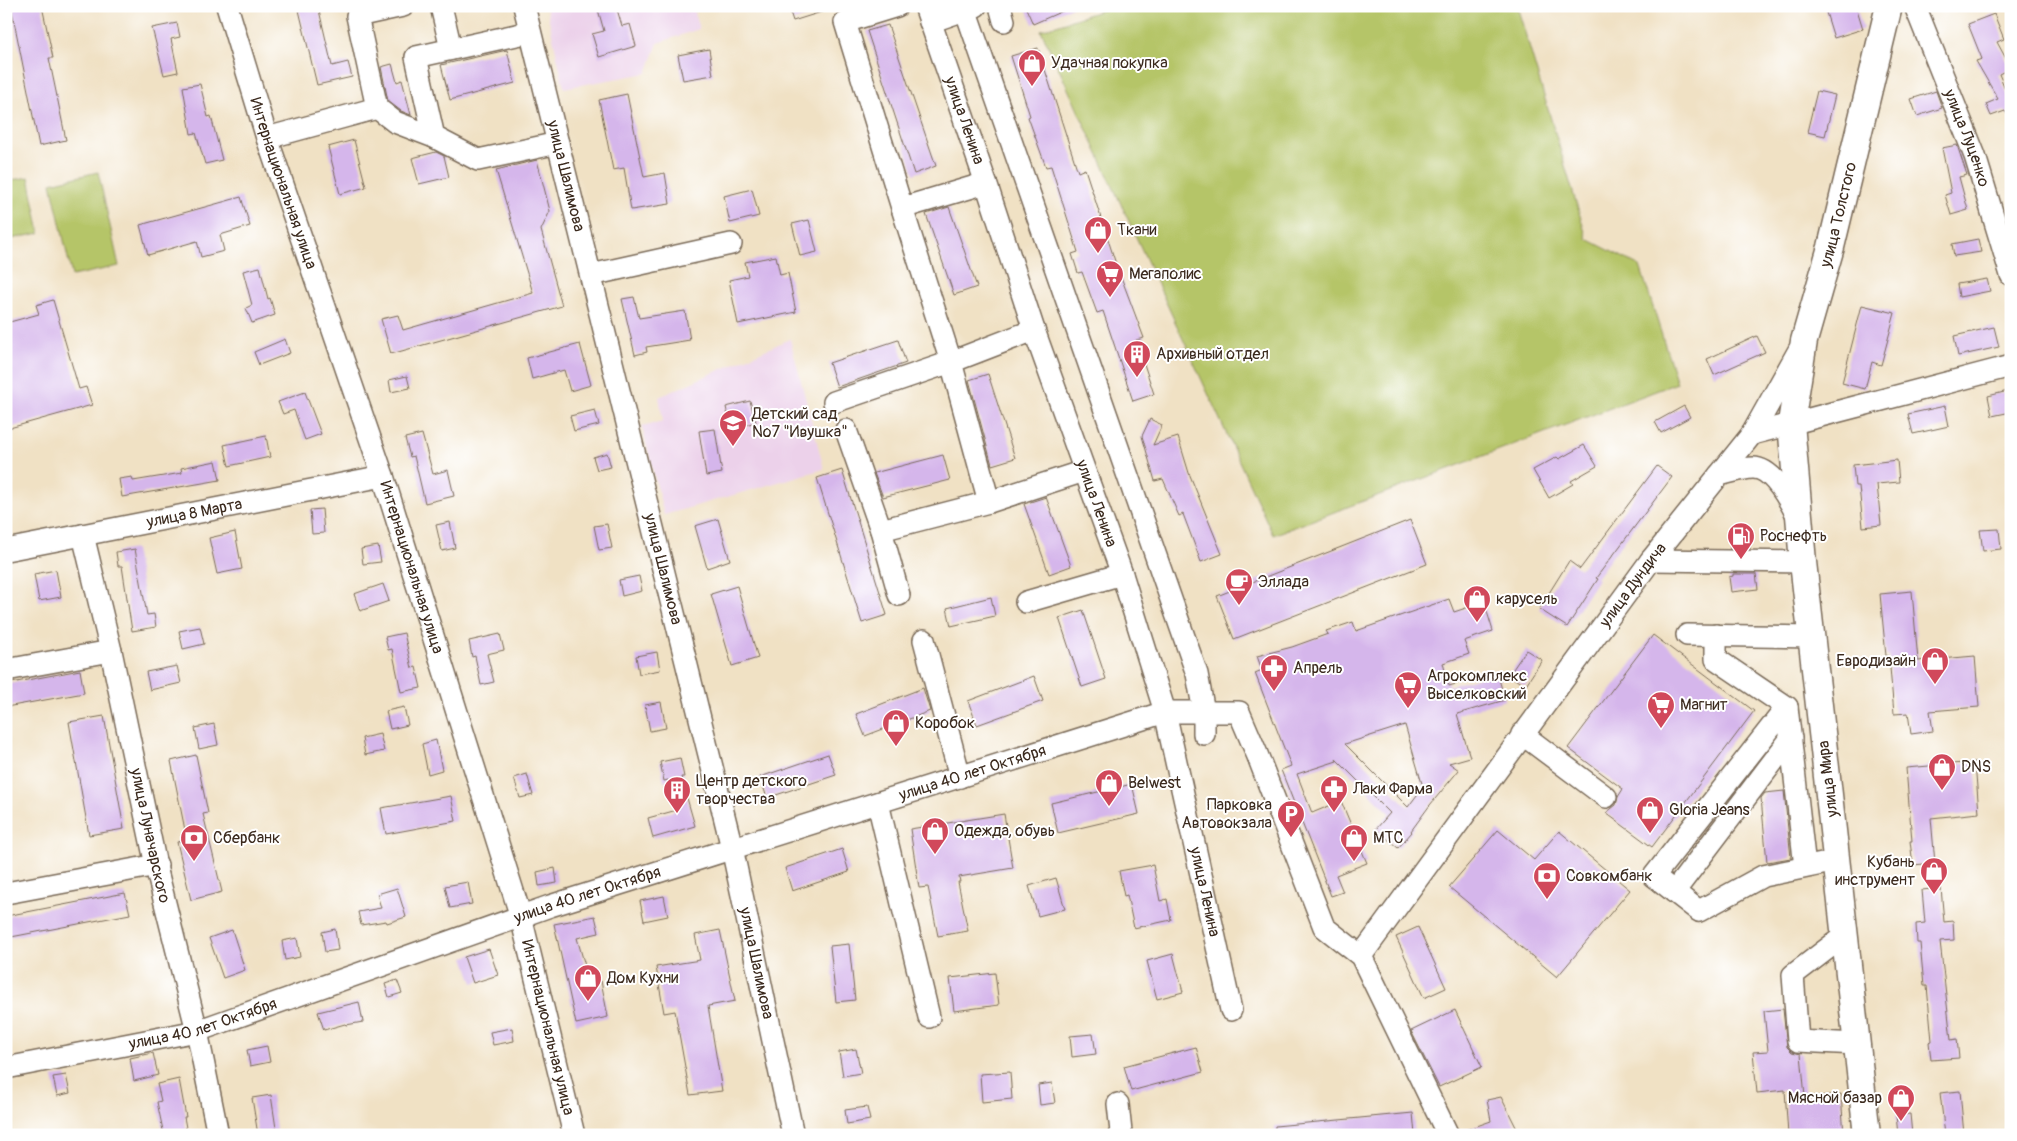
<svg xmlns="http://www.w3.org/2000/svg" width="2017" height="1141" viewBox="0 0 2017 1141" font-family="Pangolin,sans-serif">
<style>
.built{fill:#ecd1ea}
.green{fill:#b5c567;stroke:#787842}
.building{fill:#d5b6eb;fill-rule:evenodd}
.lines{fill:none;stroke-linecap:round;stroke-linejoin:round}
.minor-casing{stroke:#7a6a58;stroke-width:24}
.major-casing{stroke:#7a6a58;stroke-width:29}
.minor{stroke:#fff;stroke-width:21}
.major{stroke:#fff;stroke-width:26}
.labels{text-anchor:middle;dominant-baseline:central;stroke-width:4;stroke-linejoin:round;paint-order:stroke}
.poi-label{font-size:16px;fill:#3b2a1e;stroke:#fff;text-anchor:start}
.street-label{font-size:16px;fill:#3b2a1e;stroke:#fff}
</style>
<rect width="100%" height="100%" fill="#fff"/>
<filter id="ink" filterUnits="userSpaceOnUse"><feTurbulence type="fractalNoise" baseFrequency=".02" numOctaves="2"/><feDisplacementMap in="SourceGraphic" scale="10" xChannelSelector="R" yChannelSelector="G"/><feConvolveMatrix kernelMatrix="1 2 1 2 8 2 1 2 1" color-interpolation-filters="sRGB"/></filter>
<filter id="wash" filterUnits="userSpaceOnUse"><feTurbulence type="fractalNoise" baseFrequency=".0096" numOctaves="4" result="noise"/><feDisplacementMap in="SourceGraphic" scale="20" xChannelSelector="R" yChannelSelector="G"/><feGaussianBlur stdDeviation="1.12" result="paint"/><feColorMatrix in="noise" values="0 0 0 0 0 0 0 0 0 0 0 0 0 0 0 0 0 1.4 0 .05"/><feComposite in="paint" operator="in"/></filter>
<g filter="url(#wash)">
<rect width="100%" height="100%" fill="#f0e1c4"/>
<path class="built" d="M546 6H693L699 29 658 43 647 73 564 88Z
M790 339 824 469 664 515 642 426 663 421 659 397Z"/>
<path class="green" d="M1115 6H1517L1587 239 1640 266 1677 383 1273 535 1041 30Z
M98 172 119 266 72 276 51 183Z
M29 177 40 233 6 240V181Z"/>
<g id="blocks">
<path class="building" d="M11 6H42L53 58H49L66 140 39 146Z
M298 6H318L332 66 348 62 352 77 317 85Z
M597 6H616L622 26 630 24 636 46 599 57 592 34 604 31Z
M788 6H830L831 9 793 21Z
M1025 6H1074L1033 24Z
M1824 6H1856L1863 29 1834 38Z
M1994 14 2004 39 1997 42 2011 68 1999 74 2011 103V112L2007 114 2005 111 1991 116 1986 104 1998 99 1976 61 1982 59 1968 24Z
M177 23 180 37 171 39 178 72 164 75 152 28Z
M888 25 936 166 914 174 867 31Z
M1038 48 1078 172 1085 169 1115 261 1144 338 1136 340 1154 394 1133 401 1103 311 1097 313 1082 272 1078 273 1072 254 1078 252 1051 166 1046 167 1028 117 1030 116 1011 56Z
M709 49 713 75 683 80 678 55Z
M507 50 515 83 450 100 441 65Z
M392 64 397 82 402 80 411 115 401 111 388 101 381 67Z
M200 84 208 117 211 116 222 160 205 164 196 133 191 134 183 87Z
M1817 91 1835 95 1825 136 1807 132Z
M1936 91 1942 108 1917 116 1911 99Z
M627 94 644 177 665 173 670 204 631 210 624 168 613 170 599 100Z
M354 140 366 187 340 194 328 147Z
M1957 145 1967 175 1959 177 1968 210 1951 215 1945 195 1951 193 1942 148Z
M436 152 444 156 449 177 419 184 412 158Z
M537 160 550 211 541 230 562 306 391 354 381 319 398 315 403 330 533 293 496 170Z
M752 189 759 216 730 223 724 196Z
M241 197 250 226 220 235 224 251 201 257 197 241 148 255 140 225Z
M949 207 977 287 954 295 926 214Z
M809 220 817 252 800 256 792 224Z
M1978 239 1981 252 1954 256 1952 244Z
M776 256 780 275 788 273 796 312 738 324 729 280 748 276 745 262Z
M260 267 268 299 270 298 275 315 252 323 246 308 252 305 243 271Z
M1987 279 1990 291 1959 297 1957 284Z
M634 297 639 318 685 311 690 340 646 347 647 352 635 355 622 299Z
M53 300 79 389 86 387 92 405 6 429V323L39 314 36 305Z
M1862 305 1895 313 1881 365 1872 362 1865 389 1842 383Z
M1994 327 1999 347 1958 356 1954 336Z
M1757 336 1765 352 1714 375 1707 359Z
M285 339 290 353 259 365 254 352Z
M898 340 906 363 837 387 829 363Z
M580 344 591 385 570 391 564 370 532 379 527 358Z
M988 374 1015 458 992 465 969 380Z
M407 376 410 388 391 392 389 380Z
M2008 391 2011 412 1992 416 1988 396Z
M305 392 321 434 305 440 294 410 283 414 278 402Z
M750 401 756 422 731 429 726 407Z
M1684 406 1690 417 1661 433 1655 422Z
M1945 406 1949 426 1913 434 1908 414Z
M595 410 599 425 574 431 570 416Z
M1150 419 1162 425 1153 445 1178 437 1189 473 1222 554 1201 562 1183 514 1179 516 1163 479 1155 481 1142 436Z
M715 429 722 473 706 476 699 431Z
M422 434 433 474 448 470 454 496 425 503 414 456 410 457 405 438Z
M266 436 270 457 229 466 224 445Z
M1584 445 1597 466 1571 481 1573 484 1549 498 1533 470 1557 457 1559 459Z
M607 453 611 467 597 470 593 457Z
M943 455 950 480 883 497 874 473Z
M1897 460 1899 482 1877 484 1881 525 1863 527 1859 486H1855L1853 465Z
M216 461 220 480 122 497 119 479 132 477 133 481 182 473 181 468Z
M1657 466 1672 477 1596 578 1598 579 1567 627 1539 609 1569 561 1580 569Z
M842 470 887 615 862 623 817 478Z
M1046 497 1071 566 1049 574 1024 504Z
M322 509 324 533 312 534 310 510Z
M718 519 730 560 707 568 695 526Z
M1410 520 1427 564 1234 639 1217 596Z
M450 522 455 548 442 551 436 525Z
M607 524 612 548 599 550 594 526Z
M1999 529 2001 549 1983 551 1980 530Z
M235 532 242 569 217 574 209 538Z
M1750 540V549H1730V542Z
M378 546 381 562 363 564 361 549Z
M135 549 147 615 154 614 156 627 132 631 122 566H118L116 552Z
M56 570 61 597 39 601 34 574Z
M1733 574H1756L1758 589 1731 592 1729 577 1733 576Z
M639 576 642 591 622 596 619 580Z
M383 584 389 601 360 611 354 594Z
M737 586 758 658 732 666 711 594Z
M1912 591 1918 661 1975 656 1979 707 1930 711 1933 731 1911 734 1908 713 1894 714 1889 656H1886L1880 594Z
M991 597 995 616 951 626 947 608Z
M1449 599 1454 612 1484 602 1493 631 1464 641 1469 654 1443 663 1449 686 1497 672 1505 700 1457 714 1470 757 1449 763 1459 770 1430 805 1411 831 1412 832 1398 848 1376 829 1390 813 1336 759 1337 761 1297 774 1312 813 1341 801 1367 863 1336 875 1343 892 1331 896 1281 770 1291 766 1255 673 1262 670 1257 656 1292 647 1328 634 1326 631 1353 622 1356 631ZM1405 725 1423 787 1408 807 1345 744Z
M1083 610 1106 679 1082 687 1059 618Z
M200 627 204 644 183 649 179 631Z
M404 633 412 668 416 667 421 688 401 692 392 649 388 650 385 637Z
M500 634 504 650 487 654 494 682 481 685 475 656 472 657 469 641Z
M1653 635 1754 711 1652 847 1606 813 1616 805 1618 797 1623 789 1568 748Z
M1526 650 1542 660 1525 686 1509 675Z
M657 652 660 670 639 674 636 656Z
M177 666 181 683 150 690 146 672Z
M80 670 84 693 6 707V684Z
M1034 676 1043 701 977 725 968 701Z
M923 688 930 711 865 736 856 714Z
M661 702 666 728 650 731 645 705Z
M404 707 408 725 390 729 386 711Z
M104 716 124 829 89 835 69 722Z
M214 724 218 745 199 749 195 728Z
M380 734 384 751 365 755 362 738Z
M436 740 442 770 428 774 422 744Z
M828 754 836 775 767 798 760 777Z
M196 755 208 813 203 814 222 892 191 900 177 842 187 840 171 761Z
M680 758 684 777H681L695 826 653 838 648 818 677 810 668 780 664 781 660 762Z
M1975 762 1979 813 1931 818 1935 863 1913 865 1910 841H1912L1906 768Z
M527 774 533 795 520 798 514 778Z
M1132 784 1139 814 1058 833 1051 803Z
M1784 791 1791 858 1767 862 1761 798 1765 793Z
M451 796 456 821 386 834 381 808Z
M1004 814 1013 868 959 877 960 882H958L968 931 938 936 928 887 919 888 910 829Z
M1498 830 1534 860 1559 831 1630 890 1557 977 1449 887Z
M842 849 849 872 792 891 785 868Z
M1153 865 1160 901 1167 899 1171 920 1134 928 1127 895 1124 896 1119 871Z
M555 868 557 883 539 886 537 872Z
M1056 878 1065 909 1038 916 1029 886Z
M468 882 472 904 450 908 445 886Z
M397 888 406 917 387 923 386 921 361 925 358 912 381 908 377 894Z
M1941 888 1944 922 1953 921 1954 940 1940 941 1951 1040 1957 1039 1959 1058 1931 1060 1929 1042 1932 1041 1927 986H1924L1920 943H1917L1916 924 1925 923 1922 890Z
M125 893 130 914 6 938V916Z
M664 896 668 916 644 921 640 901Z
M595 916 599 933 577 938 590 983 601 981 608 1017 576 1024 554 924Z
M1418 927 1446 988 1424 998 1396 937Z
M335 929 338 950 325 952 322 932Z
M232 930 245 970 223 978 209 938Z
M720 930 735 1001 708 1006 722 1091 690 1095 675 1011 664 1013 656 967 700 960 695 935Z
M297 938 300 957 285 960 282 941Z
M849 944 855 1000 836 1002 830 946Z
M489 949 498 975 473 983 464 957Z
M1173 954 1183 992 1157 999 1147 961Z
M995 973 999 1005 954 1011 950 978Z
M397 980 402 993 389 997 385 984Z
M359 1002 363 1022 346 1025 345 1024 324 1030 318 1012Z
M1783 1009 1787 1047 1792 1052 1801 1054 1805 1097 1841 1094 1844 1135H1788L1785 1090 1757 1093 1753 1052 1768 1051 1764 1011Z
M1455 1010 1482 1067 1439 1087 1411 1031Z
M512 1028 514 1041 493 1045 490 1032Z
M1093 1034 1096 1054 1072 1057 1070 1036Z
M267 1046 270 1062 250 1066 247 1050Z
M1196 1047 1203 1072 1131 1091 1124 1066Z
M856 1049 861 1073 843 1076 839 1052Z
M153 1053 158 1075 134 1081 130 1058Z
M1010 1072 1012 1099 982 1102 980 1074Z
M66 1075 70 1093 57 1096 53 1077Z
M179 1079 186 1117H184L187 1133 164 1135 157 1102 161 1101 157 1084Z
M1052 1083 1055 1103 1040 1105 1038 1085Z
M1960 1091 1964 1135H1945L1940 1093Z
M271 1095 277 1135H258L252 1098Z
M1501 1097 1520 1135H1460V1132L1491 1121 1487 1100Z
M867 1107 870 1120 847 1124 845 1110Z
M1413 1113 1415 1135H1275V1126Z
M1910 1114 1912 1135H1898L1896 1115Z"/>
</g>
</g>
<g filter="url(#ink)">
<use href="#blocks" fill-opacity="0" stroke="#7a6a58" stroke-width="1"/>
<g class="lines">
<g class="minor-casing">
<g id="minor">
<path id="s1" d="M227 6 267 138 383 476 521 917 574 1135"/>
<path d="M441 6 451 49"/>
<path id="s2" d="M524 6 732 848 793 1135"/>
<path d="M897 6 845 22 902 208 986 183"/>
<path id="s3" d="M925 6 986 183 1034 330 1122 574 1165 712 1231 1010"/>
<path d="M964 6 1197 674 1204 712V734"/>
<path d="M1000 6 1004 21"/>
<path id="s4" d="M1915 6 1975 156 2011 275"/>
<path d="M930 22 976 6"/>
<path d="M377 108 357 16 403 6"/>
<path d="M434 137 416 57 530 32"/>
<path d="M267 138 377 108 395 122 434 137 478 160 558 143"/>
<path d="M902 208 951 362 989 502 1084 471"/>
<path d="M591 275 731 244"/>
<path d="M834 402 951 362 1034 330"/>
<path d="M846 430 881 530 989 502"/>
<path d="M1752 434 1799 350"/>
<path d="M1719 475C1730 473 1742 468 1753 468 1773 468 1789 500 1797 515"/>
<path d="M881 530 899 595"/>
<path id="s5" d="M83 535 111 651 158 875 197 1031 218 1135"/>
<path id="s6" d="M6 550 383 476"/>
<path d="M1651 560 1803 562"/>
<path d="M1026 602 1122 574"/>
<path d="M1687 635 1811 637"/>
<path d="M1716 635V659L1787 707 1805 867"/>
<path d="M924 640 960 777"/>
<path d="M6 670 111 651"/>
<path d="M1787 707 1654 876 1699 911 1763 876 1837 861"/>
<path d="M1522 734 1606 797"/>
<path d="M878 803 929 1017"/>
<path d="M1674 892 1791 738"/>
<path d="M6 893 157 865"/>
<path d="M1844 936 1793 975 1798 1041 1857 1044"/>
<path id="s7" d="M1361 956 1651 560 1752 434 2011 366"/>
<path id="s8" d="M6 1068 197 1031 550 906 1165 712H1239L1257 754 1324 927 1361 956 1448 1135"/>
<path d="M1118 1104 1121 1132 1119 1135"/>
</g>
</g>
<g class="major-casing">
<g id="major">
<path id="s9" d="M1867 1135 1803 562 1791 423 1804 341 1831 247 1889 6"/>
</g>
</g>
<use href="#minor" class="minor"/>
<use href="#major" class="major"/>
</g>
</g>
<defs>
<g id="shop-pin" transform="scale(1.4375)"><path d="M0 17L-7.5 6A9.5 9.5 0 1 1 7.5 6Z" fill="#d1495b" stroke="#fff"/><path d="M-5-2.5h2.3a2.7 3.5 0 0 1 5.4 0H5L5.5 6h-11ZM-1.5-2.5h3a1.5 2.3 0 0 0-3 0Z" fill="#fff"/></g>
<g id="supermarket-pin" transform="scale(1.4375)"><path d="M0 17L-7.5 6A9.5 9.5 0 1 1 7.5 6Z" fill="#d1495b" stroke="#fff"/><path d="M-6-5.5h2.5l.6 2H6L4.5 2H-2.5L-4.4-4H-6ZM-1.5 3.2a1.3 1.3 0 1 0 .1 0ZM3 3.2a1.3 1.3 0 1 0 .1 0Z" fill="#fff"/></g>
<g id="building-pin" transform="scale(1.4375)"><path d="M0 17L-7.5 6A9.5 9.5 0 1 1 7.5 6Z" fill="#d1495b" stroke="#fff"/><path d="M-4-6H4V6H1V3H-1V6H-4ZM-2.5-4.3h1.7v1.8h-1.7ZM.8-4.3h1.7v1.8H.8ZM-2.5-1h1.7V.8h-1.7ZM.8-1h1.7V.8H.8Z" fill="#fff"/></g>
<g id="school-pin" transform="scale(1.4375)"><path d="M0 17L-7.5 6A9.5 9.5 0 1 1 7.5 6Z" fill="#d1495b" stroke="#fff"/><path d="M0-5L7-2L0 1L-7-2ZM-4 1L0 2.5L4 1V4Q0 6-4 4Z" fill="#fff"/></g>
<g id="fuel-pin" transform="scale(1.4375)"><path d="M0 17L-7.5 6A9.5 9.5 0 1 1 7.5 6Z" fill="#d1495b" stroke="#fff"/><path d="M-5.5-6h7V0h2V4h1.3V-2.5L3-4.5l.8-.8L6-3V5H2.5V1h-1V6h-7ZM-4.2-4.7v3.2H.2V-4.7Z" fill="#fff"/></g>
<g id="cafe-pin" transform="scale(1.4375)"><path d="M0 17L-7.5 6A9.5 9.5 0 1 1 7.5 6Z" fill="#d1495b" stroke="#fff"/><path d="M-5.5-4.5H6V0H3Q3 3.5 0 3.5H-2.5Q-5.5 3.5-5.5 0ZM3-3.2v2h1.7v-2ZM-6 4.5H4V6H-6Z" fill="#fff"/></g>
<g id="pharmacy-pin" transform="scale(1.4375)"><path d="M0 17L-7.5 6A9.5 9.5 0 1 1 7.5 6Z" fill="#d1495b" stroke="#fff"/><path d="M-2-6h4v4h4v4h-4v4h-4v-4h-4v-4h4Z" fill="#fff"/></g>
<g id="parking-pin" transform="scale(1.4375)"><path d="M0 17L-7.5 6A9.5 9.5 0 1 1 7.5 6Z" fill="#d1495b" stroke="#fff"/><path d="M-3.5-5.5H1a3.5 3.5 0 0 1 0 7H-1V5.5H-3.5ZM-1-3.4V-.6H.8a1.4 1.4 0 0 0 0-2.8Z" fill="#fff"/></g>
<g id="bank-pin" transform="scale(1.4375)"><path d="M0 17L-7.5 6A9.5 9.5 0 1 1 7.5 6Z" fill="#d1495b" stroke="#fff"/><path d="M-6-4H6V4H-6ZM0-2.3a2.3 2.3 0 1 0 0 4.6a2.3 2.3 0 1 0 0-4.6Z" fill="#fff"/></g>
</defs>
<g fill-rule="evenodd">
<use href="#shop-pin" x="1032" y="63"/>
<use href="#shop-pin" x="1098" y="230"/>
<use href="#supermarket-pin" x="1110" y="274"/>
<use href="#building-pin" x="1137" y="354"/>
<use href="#school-pin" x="733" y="423"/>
<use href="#fuel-pin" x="1741" y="536"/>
<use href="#cafe-pin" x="1239" y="582"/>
<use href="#shop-pin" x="1477" y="599"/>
<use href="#shop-pin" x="1935" y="661"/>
<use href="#pharmacy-pin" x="1274" y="668"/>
<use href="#supermarket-pin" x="1408" y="685"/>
<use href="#supermarket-pin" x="1661" y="705"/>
<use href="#shop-pin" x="896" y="723"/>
<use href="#shop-pin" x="1942" y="767"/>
<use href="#shop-pin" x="1109" y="783"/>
<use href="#pharmacy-pin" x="1334" y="789"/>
<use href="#building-pin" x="677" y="790"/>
<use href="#shop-pin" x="1650" y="810"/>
<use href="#parking-pin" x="1291" y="814"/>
<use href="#shop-pin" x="935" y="831"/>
<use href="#bank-pin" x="194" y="838"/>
<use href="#shop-pin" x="1354" y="838"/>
<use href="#shop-pin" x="1934" y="871"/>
<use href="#bank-pin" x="1547" y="876"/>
<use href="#shop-pin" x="588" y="978"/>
<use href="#shop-pin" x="1901" y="1098"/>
</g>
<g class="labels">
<g class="poi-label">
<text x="1051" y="63">Удачная покупка</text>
<text x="1117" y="230">Ткани</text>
<text x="1129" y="274">Мегаполис</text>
<text x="1156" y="354">Архивный отдел</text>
<text x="752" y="414">Детский сад<tspan x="752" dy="18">№7 "Ивушка"</tspan></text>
<text x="1760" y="536">Роснефть</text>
<text x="1258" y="582">Эллада</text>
<text x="1496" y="599">карусель</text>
<text x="1916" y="661" text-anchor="end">Евродизайн</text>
<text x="1293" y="668">Апрель</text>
<text x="1427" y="676">Агрокомплекс<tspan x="1427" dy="18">Выселковский</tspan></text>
<text x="1680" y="705">Магнит</text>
<text x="915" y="723">Коробок</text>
<text x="1961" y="767">DNS</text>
<text x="696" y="781">Центр детского<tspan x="696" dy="18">творчества</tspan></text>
<text x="1128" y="783">Belwest</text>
<text x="1353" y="789">Лаки Фарма</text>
<text x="1272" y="805" text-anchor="end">Парковка<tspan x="1272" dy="18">Автовокзала</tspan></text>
<text x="1669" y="810">Gloria Jeans</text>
<text x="954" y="831">Одежда, обувь</text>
<text x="213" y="838">Сбербанк</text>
<text x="1373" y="838">МТС</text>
<text x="1915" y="862" text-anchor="end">Кубань<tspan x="1915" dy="18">инструмент</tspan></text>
<text x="1566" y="876">Совкомбанк</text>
<text x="607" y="978">Дом Кухни</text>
<text x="1882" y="1098" text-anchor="end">Мясной базар</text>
</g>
<g class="street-label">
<text stroke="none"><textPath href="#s3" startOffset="121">улица Ленина</textPath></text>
<text stroke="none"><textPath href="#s4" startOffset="142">улица Луценко</textPath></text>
<text stroke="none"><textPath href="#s2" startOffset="175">улица Шалимова</textPath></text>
<text stroke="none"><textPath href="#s1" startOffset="186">Интернациональная улица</textPath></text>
<text stroke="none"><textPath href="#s9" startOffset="930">улица Толстого</textPath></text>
<text stroke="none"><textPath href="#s3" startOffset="526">улица Ленина</textPath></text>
<text stroke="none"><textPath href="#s6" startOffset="192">улица 8 Марта</textPath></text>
<text stroke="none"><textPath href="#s1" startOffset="591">Интернациональная улица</textPath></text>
<text stroke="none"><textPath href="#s2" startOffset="580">улица Шалимова</textPath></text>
<text stroke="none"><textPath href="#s7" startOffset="460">улица Дундича</textPath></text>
<text stroke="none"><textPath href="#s8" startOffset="1012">улица 40 лет Октября</textPath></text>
<text transform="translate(1828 779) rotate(-97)">улица Мира</text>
<text stroke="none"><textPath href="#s5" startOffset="308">улица Луначарского</textPath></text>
<text stroke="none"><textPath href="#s3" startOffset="930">улица Ленина</textPath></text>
<text stroke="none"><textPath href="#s8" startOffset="608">улица 40 лет Октября</textPath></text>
<text stroke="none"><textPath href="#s2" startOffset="985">улица Шалимова</textPath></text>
<text stroke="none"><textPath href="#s8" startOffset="202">улица 40 лет Октября</textPath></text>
<text stroke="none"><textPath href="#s1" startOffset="1071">Интернациональная улица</textPath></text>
</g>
</g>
<rect width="2017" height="1141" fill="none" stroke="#fff" stroke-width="25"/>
</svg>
